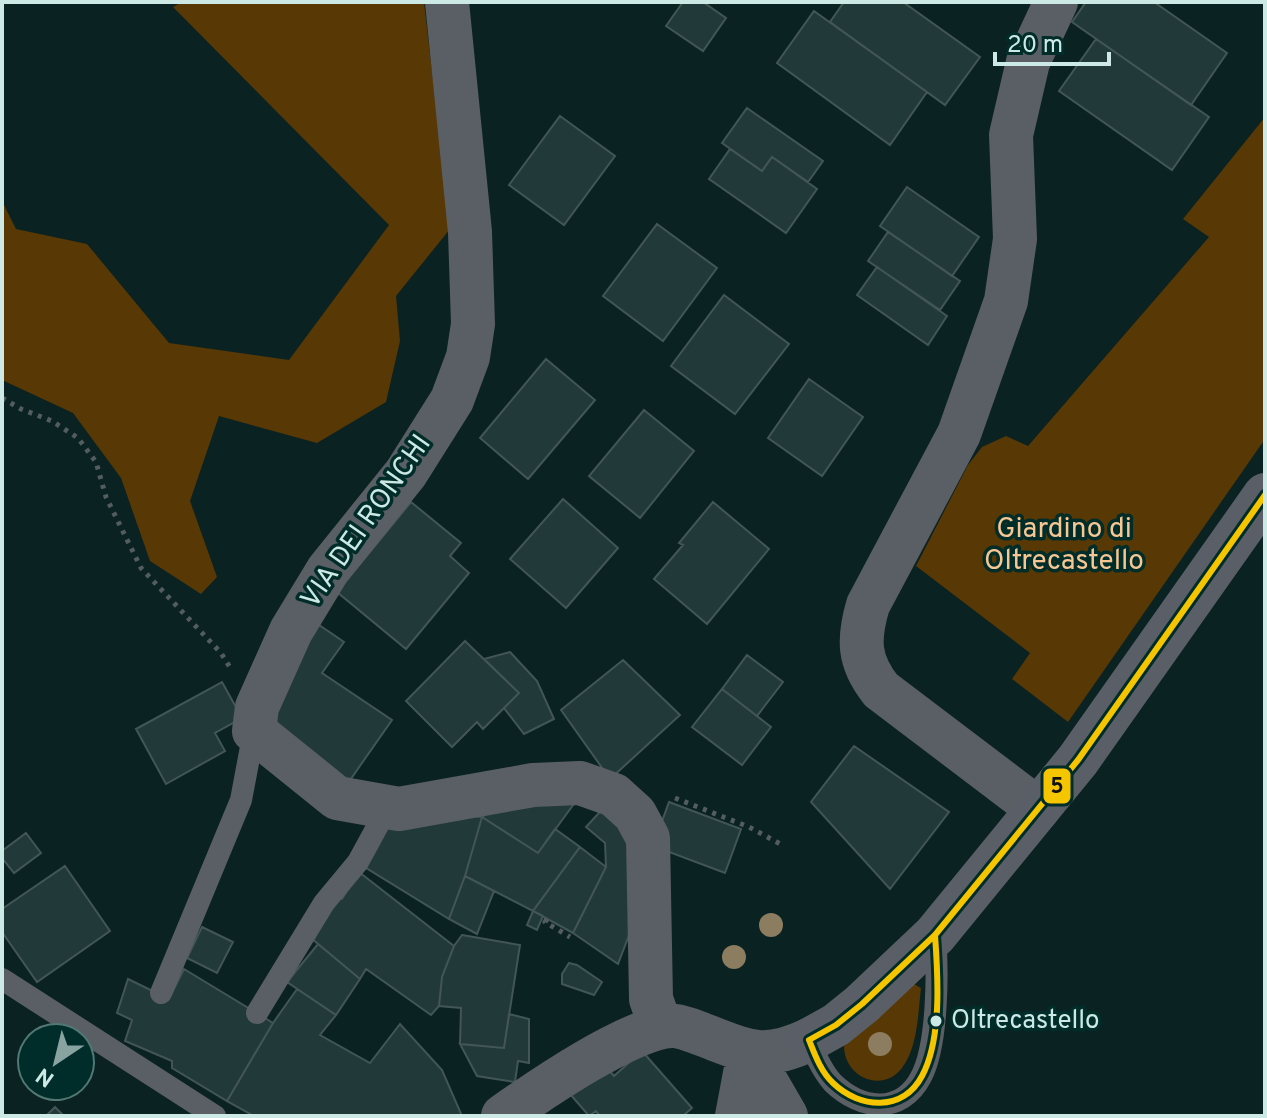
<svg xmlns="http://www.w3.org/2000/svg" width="1267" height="1118" viewBox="0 0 1267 1118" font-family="Overpass,sans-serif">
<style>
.green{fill:#583804}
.building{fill:#213a39;stroke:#425655;stroke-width:2}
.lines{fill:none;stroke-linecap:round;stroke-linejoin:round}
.path{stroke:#535c60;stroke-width:5;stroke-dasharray:4 6;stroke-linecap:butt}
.lane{stroke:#5a5e65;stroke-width:22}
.street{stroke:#5a5e65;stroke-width:44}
.secondary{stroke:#5a5f67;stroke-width:44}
.bus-1-casing{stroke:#002d29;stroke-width:12}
.bus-1{stroke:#f5c500;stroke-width:6}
.tree{fill:#8c7c60}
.bus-dot{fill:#cde9e5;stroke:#002d29;stroke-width:3}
.labels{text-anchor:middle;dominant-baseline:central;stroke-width:7;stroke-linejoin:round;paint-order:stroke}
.bus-label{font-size:26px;fill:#cde9e5;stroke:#002d29;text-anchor:start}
.street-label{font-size:28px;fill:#cde9e5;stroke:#002d29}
.park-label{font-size:28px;fill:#f7c693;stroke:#002d29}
.line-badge{stroke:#002d29;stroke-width:3}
.pale-badge-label{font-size:22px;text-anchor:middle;font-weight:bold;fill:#111}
</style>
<rect width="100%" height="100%" fill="#0a2221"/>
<path class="green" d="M182 2H424L450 229 396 296 400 341 386 402 317 443 219 416 190 501 217 577 201 594 150 561 121 478 73 413 2 380V201L16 229 87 244 169 343 289 360 389 225 173 7Z
M1265 117V439L1068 722 1012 679 1030 653 916 566 968 465 982 447 1006 436 1028 446 1209 237 1183 219Z
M914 984 921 988C918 1013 918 1047 902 1068 882 1094 844 1077 844 1046Z"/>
<path class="building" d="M683 2H703L726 18 703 51 666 26Z
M844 2H903L980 57 945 105 830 22Z
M1086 2H1154L1227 53 1191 105 1072 22Z
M814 11 927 92 890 145 777 63Z
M1096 39 1209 117 1172 170 1059 91Z
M747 108 823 161 808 182 772 157 762 171 722 143Z
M560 116 615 156 564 225 509 185Z
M730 149 762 171 772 157 817 189 786 233 709 179Z
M907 187 979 237 952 276 880 226Z
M657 224 717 268 663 341 603 296Z
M888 232 960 281 940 310 868 261Z
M877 267 947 316 928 345 857 295Z
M724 295 789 344 735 414 671 366Z
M546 359 595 400 528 479 480 438Z
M809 379 863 417 822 476 768 438Z
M644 410 694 451 640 518 589 476Z
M563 499 618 548 566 608 510 559Z
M411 502 461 543 450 556 469 573 406 649 337 592Z
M713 502 769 549 707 624 654 579 683 545 679 543Z
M306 616 344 642 322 673 392 720 348 783 278 735 261 705Z
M465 641 519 693 483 729 477 722 452 747 406 701Z
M510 652 537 681 554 719 524 734 504 708 519 693 484 659Z
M747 655 783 682 757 716 722 689Z
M623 660 680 715 610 779 561 710Z
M222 682 242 718 215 733 225 751 166 784 136 729Z
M722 689 771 727 742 765 692 727Z
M854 746 949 812 890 889 811 802Z
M579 797 538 853 482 817 500 805Z
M669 802 741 829 725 873 653 846Z
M608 803 638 847 637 914 618 964 573 933 606 867 605 843 586 827Z
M434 813 482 817 465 876 449 919 363 866 384 822Z
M482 817 538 853 555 829 580 847 533 911 465 876Z
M26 833 41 853 14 873 2 858V851Z
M580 847 606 867 573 933 533 911Z
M65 866 110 931 37 982 2 932V909Z
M359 872 454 946 442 977 439 1006 431 1015 366 969 360 979 311 938 337 896 342 899Z
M465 876 494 891 477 934 449 919Z
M533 911 543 916 537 930 527 925Z
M202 927 233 942 217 973 187 958Z
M462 935 520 945 504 1048 460 1044 461 1008 439 1006 442 977 454 946Z
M318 944 360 979 336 1015 287 982Z
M569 963 577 965 602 982 594 995 562 984V974Z
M184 969 273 1023 227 1101 172 1068V1061L125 1041 132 1020 117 1013 128 979 169 999Z
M297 989 336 1015 320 1035 370 1063 400 1024 442 1070 462 1116H254L227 1101 273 1023Z
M509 1014 529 1019V1063L518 1061 515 1082 477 1076 460 1044 504 1048Z
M642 1051 692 1108 683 1116H600L596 1111 589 1116 570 1094 604 1064 614 1076Z
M55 1107 64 1116H46Z"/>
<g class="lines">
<path class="path" d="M2 398 21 409 52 421 78 438 96 462 106 497 141 568 221 653 231 669
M675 798 749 827 784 846
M547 919 545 922 570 937"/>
<path class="lane" d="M2 979 215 1116
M161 993 241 800 254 731
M257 1013 324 903 358 862 388 807
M809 1040C815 1055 822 1071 833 1083 861 1110 901 1115 921 1077 938 1045 938 971 935 935"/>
<path class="street" d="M447 2 470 232 473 324 468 357 452 400 406 473 328 570 291 631 257 707 254 731 337 798 399 809 533 785 580 783 614 795 635 814 648 838 651 999 661 1027
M1038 809 881 690C858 661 858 639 868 605L959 434 1006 301 1015 239 1011 135 1028 62 1056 2
M749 1052 786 1116
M503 1116C537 1092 637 1023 675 1026 685 1027 695 1032 704 1035 749 1052 763 1061 809 1040
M737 1116 749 1052"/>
<path class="secondary" d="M809 1040 836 1025 862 1004 935 935 1078 760 1265 495"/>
<g class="bus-1-casing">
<path id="bus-1" d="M809 1040 836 1025 862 1004 935 935 1078 760 1265 495
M809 1040C815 1055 821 1072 833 1083 860 1109 903 1112 922 1076 942 1039 938 976 935 935"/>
</g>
<use href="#bus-1" class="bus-1"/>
</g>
<g class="tree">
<circle cx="771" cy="925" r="12"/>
<circle cx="734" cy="957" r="12"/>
<circle cx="880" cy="1044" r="12"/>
</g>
<circle class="bus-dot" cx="936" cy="1021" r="7"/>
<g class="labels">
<g class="bus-label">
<text x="951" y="1021">Oltrecastello</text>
</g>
<g class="street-label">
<text transform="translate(367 522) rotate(-55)">VIA DEI RONCHI</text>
</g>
<g class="park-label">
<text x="1064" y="530">Giardino di<tspan x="1064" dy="32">Oltrecastello</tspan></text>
</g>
</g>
<rect class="line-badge" x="1042" y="767" width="30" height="38" rx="8" fill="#f5c500"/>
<g class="pale-badge-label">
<text x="1057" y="793">5</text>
</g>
<rect width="1267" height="1118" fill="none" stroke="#cde9e5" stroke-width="8"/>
<g transform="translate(56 1062) rotate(215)"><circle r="38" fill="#002d29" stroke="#527874" stroke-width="2"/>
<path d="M0-6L14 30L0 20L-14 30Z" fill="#89a3a0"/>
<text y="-12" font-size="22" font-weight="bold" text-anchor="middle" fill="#cde9e5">N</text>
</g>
<path d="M995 52v12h114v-12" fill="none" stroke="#cde9e5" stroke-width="4"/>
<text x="1007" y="52" font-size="24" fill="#cde9e5" stroke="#002d29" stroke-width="6" paint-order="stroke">20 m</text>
</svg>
